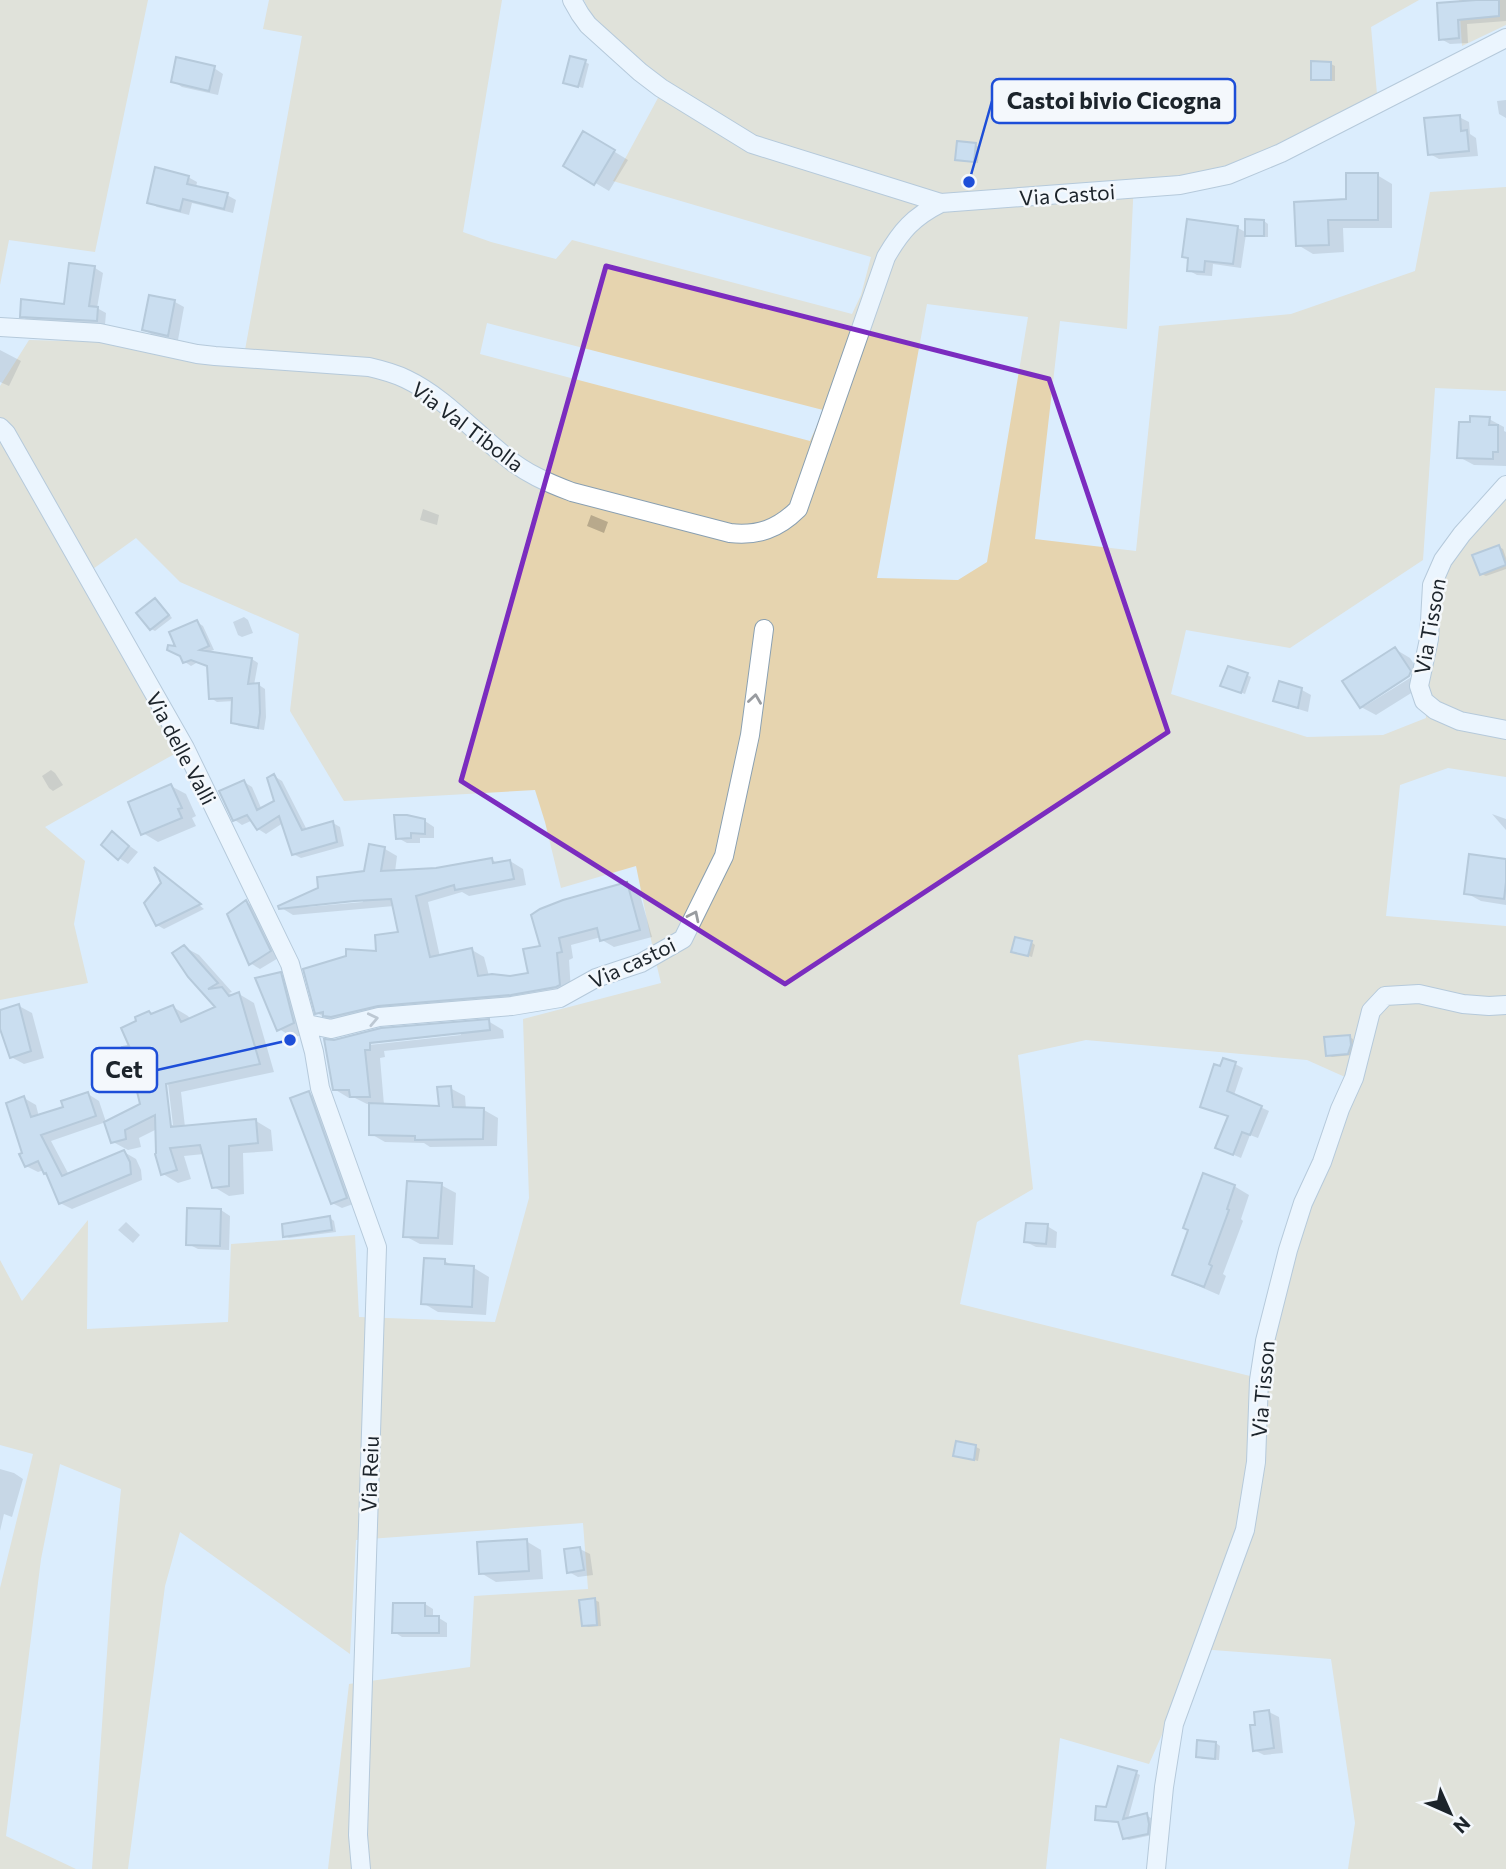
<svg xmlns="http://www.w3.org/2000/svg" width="1506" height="1869" viewBox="0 0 1506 1869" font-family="Commissioner,sans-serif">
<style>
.green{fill:#e6d4af;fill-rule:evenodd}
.shadow{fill:#0003;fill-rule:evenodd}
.building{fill:#b5ccdf;stroke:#8a9fb1;stroke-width:2}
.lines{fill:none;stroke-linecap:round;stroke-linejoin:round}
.minor-casing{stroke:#899fb1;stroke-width:20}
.minor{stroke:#fff;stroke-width:18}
.oneway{stroke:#999ca0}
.marked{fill:none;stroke:#7b2cbf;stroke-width:5;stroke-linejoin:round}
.labels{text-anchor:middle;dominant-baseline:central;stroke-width:5;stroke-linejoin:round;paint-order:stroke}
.street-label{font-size:21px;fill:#1c242b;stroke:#f4f8fc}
.leader{fill:none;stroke:#1d4ed8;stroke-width:2.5}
.callout-dot{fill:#1d4ed8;stroke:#f4f8fc;stroke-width:2.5}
.callout{fill:#f4f8fc;stroke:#1d4ed8;stroke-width:2.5}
.callout-label{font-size:23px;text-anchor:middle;font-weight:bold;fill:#1c242b}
</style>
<rect width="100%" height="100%" fill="#dbedfd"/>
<path class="green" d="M0 0H148L95 252 9 240 0 285Z
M269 0H502L463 232 491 242 556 259 572 240 852 314 861 295 871 257 613 181 665 85 591 16 584 0H1419L1371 27 1377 94 1248 160 1175 178 1134 180 1127 329 1060 321 1035 539 1136 551 1159 326 1291 314 1415 271 1430 192 1506 187V391L1435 388 1423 560 1290 648 1186 630 1171 694 1307 737 1383 735 1426 718 1422 644 1439 554 1506 477V777L1448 768 1400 785 1386 916 1506 926V1869H1348L1355 1823 1331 1659 1200 1649 1149 1764 1060 1738 1046 1869H328L349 1684 470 1667 474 1596 588 1589 583 1523 356 1540 350 1654 180 1532 165 1586 128 1869H92L112 1581 121 1489 60 1464 41 1559 6 1836 76 1869H0V1588L33 1454 0 1445V1260L22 1301 88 1220 87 1329 228 1322 231 1244 355 1235 359 1317 495 1322 529 1198 523 1019 661 983 654 954 636 866 561 888 545 822 535 790 344 801 290 711 299 634 180 582 136 538 86 574 185 748 45 827 85 861 74 924 88 983 0 1000V386L29 340 113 342 245 350 302 36 263 29ZM927 304 1028 317 987 562 958 580 877 578ZM487 323 823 410H824L810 441 480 354ZM1086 1040 1307 1060 1345 1077 1250 1376 960 1304 977 1222 1033 1189 1018 1055Z
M1459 0H1506V25L1462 46Z"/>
<path class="shadow" d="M1468 0H1506V21L1467 24 1468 43 1450 44 1441 39 1468 2Z
M585 62 589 64 583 88 569 84Z
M1331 64 1335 66V81H1317L1313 79Z
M214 68 223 74 218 95 182 87 173 81Z
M1506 100V118L1499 114 1497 101Z
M1459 117 1469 122 1470 134 1476 138 1478 156 1439 159 1430 154Z
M584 133 628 160 609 191 565 165Z
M975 145 979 147 978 163 961 161 957 159Z
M1377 175 1392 184V228H1343L1344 252 1313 254 1298 245Z
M188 177 197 182 196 188 227 195 236 200 233 213 192 203 189 215 157 207 149 202Z
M1188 221 1238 228 1247 233 1264 221 1268 224V237H1251L1246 234 1241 268 1213 264 1212 276 1197 275 1188 270 1189 260 1184 256Z
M71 265 95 268 103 273 97 308 106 313 105 325 30 321 21 316 66 305Z
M175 302 184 307 178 340 153 335 144 330Z
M0 350 21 361 9 386 0 382Z
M1489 419 1504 427V431L1506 432V466L1474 465 1459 457Z
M423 509 439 515 437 525 420 520Z
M591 515 608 522 604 533 587 526Z
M1499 547 1503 549 1506 558V569L1486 576 1481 574Z
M156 600 160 603 172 618 155 631 151 629Z
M244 617 248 620 253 633 242 637 238 635 233 622Z
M197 622 203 626 214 650 207 652 252 659 258 663 254 685H259L265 689 266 717 264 730 239 726 233 722 234 701 217 702 211 698 209 667 198 662 191 666 185 662 178 648Z
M1395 649 1410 658 1425 681 1424 685 1376 715 1361 707ZM1416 670 1418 673 1365 706V702Z
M1247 675 1251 677 1245 694 1227 687Z
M1302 690 1311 695 1308 712 1285 705 1276 700Z
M51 770 55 773 63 785 53 791 49 788 42 776Z
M274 776 282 781 307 830 333 823 340 827 344 846 301 858 293 854 283 823 266 834 258 829 253 820 242 825 235 820 244 782 252 787 262 810 276 802Z
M171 786 186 794 196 816 192 818 196 826 158 842 143 833Z
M1492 814 1506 819V830Z
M425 821 434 827V838H420V843H407L398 838Z
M113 834 138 852 128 864 119 858Z
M370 846 385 849 397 856 395 872 436 870 492 860 499 864 510 861 523 869 526 885 469 896 462 892 428 902 440 957 472 950 484 957 489 976 510 977 530 975 542 948 627 884 639 891 652 937 614 947 602 940 601 937 571 945 573 958 569 960 571 992 337 1022 332 1019 329 1020 317 1013 400 933 394 906 293 915 280 907 366 872ZM362 898 363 902 306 907 310 904Z
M1506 861V905L1481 901 1466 893Z
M158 871 161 874 204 909 164 929 157 925 163 883Z
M246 902 256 908 280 957 260 969 250 963Z
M1031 942 1035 945 1032 957 1013 951Z
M184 947 199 955 232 992 229 993 234 996 239 994 254 1003 274 1072 181 1092 185 1127 256 1121 271 1130 273 1151 243 1153 244 1194 229 1196 214 1187 204 1154 184 1156 191 1179 178 1183 163 1174 157 1129 139 1138 141 1147 128 1150 113 1142 142 1105 137 1085 126 1079 127 1057 132 1047 139 1022 149 1013 154 1015 173 1007 188 1016 191 1020 218 1008ZM167 1075 173 1125H169L163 1076Z
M280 974 295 983 308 1032 294 1038 279 1029Z
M19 1006 32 1013 44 1058 24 1064 11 1057 0 1023V1012Z
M488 1021 503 1030 504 1038 384 1051 385 1057 380 1058 384 1105 441 1108 450 1088 465 1096 466 1109 484 1110 498 1118 497 1146 430 1147 424 1143 385 1142 371 1134V1104H367L355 1098H349L334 1089 326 1041ZM461 1031V1035L369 1045V1044L377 1041Z
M1349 1037 1353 1039 1354 1048 1352 1055 1332 1057 1327 1055Z
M1235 1064 1243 1068 1234 1095 1269 1111 1258 1138 1250 1135 1241 1158 1225 1151 1229 1117 1210 1110 1222 1069Z
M309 1093 319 1099 356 1203 342 1208 332 1203Z
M88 1094 99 1101 106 1122 51 1141 69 1175 124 1152 136 1159 141 1170 142 1180 72 1209 60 1203 49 1174 44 1170 38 1172 26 1166 24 1154V1098L36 1105 39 1117 65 1109Z
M441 1185 456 1193 453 1245 420 1244 405 1236Z
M1234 1186 1249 1195 1241 1219 1243 1221 1223 1274 1226 1276 1219 1295 1189 1282 1174 1274Z
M221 1210 230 1216 229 1250 198 1249 188 1244Z
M330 1218 334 1221 336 1232 289 1238 285 1236Z
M126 1222 140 1235 133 1243 118 1230Z
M1047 1226 1057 1232 1056 1248 1036 1247 1026 1242Z
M445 1261 454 1267 474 1268 489 1277 486 1315 438 1312 423 1303Z
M976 1447 980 1449 978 1461 955 1455Z
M0 1469 14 1473 23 1479 12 1517 4 1514 0 1531Z
M526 1541 541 1550 543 1579 496 1582 481 1573Z
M580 1549 590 1554 593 1575 578 1577 569 1572Z
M595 1600 599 1602 601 1626 588 1627 584 1625Z
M425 1604 433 1609V1618H439L447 1623V1637H402L394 1632Z
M1269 1712 1279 1717 1283 1753 1264 1755 1254 1750 1257 1726Z
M1216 1743 1220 1746 1219 1760 1202 1759 1198 1756Z
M1136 1773 1140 1775 1128 1819 1146 1815 1151 1818 1153 1827 1152 1835 1129 1840 1124 1838 1120 1823 1101 1821 1097 1819Z"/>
<path class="building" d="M1476 0H1499V16L1458 20 1459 38 1439 40 1437 3Z
M570 56 586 60 578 87 563 83Z
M176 57 215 66 209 91 171 82Z
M1311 61 1331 62V80H1311Z
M1460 115 1461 131 1467 130 1469 151 1428 155 1424 118Z
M583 131 615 150 594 185 563 166Z
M957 141 976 143 974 162 955 160Z
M155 167 189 176 187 184 228 193 224 209 183 199 180 211 147 203Z
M1346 173H1378V220H1328L1329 245 1296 246 1294 202 1346 199Z
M1187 219 1238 226 1233 264 1205 261 1204 272 1187 271 1188 258 1182 257Z
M1245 219 1264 220V236H1245Z
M69 263 95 266 89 306 98 307 97 321 20 317 21 299 64 304Z
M149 295 175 300 168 336 142 330Z
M1470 416 1490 417 1489 425H1498V452H1493V459L1457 458 1459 422H1470Z
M1499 545 1506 565 1480 575 1472 555Z
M155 598 169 615 150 630 136 613Z
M197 620 209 646 200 650 252 658 248 684 259 683 260 713 258 728 231 723 232 698 209 699 207 666 191 660 183 663 180 656 167 650 168 645 175 646 169 632Z
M1395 647 1411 671 1409 676 1360 708 1342 681Z
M1228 666 1248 673 1241 693 1220 686Z
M1279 681 1302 688 1298 708 1273 701Z
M274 774 302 830 333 821 337 842 292 855 279 816 257 830 247 815 233 821 219 791 244 780 257 810 274 801 267 778Z
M171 784 182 808 178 809 182 818 141 835 128 802Z
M394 815H407L425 819V834L411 833V838L396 839Z
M112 831 129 846 118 860 101 845Z
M369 844 385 847 381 871 436 868 492 858 493 863 510 860 514 879 455 890 454 885 416 896 430 957 472 948 478 976 492 974 510 976 528 973 523 949 540 946 531 915 540 909 563 900 627 882 640 930 600 941 597 928 559 938 562 952 557 953 560 985 556 987 511 995 378 1006 331 1017 323 1016V1012L315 1014 303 969 346 956V949L376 951 375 935 398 932 391 899 354 901 279 909 278 906 318 888 317 877 364 871Z
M1469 854 1506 859V882L1504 899 1464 894Z
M154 867 201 904 156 926 144 903 161 883Z
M246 900 271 951 249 965 227 914Z
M1015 937 1032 941 1028 956 1011 952Z
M184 945 218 983 208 989 222 987 229 996 239 992 260 1064 166 1084 171 1127 256 1119 258 1143 229 1146V1186L212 1188 200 1145 170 1148 177 1170 161 1175 155 1154 156 1153 155 1115 125 1130 126 1139 111 1143 104 1122 140 1104 134 1079 125 1080 118 1058 125 1056 122 1047 129 1046 121 1028 136 1021 135 1017 149 1011 151 1014 173 1005 181 1022 215 1007 188 977 172 953Z
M281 972 294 1023 277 1031 255 978Z
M19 1004 31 1051 10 1058 0 1029V1010Z
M489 1019 490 1030 370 1043V1050H365L370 1097H350L349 1090H333L324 1039 334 1040 381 1028Z
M1350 1035 1351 1045 1348 1054 1326 1056 1324 1037Z
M1223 1058 1236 1062 1227 1091 1262 1106 1250 1135 1242 1132 1233 1155 1215 1148 1228 1116 1200 1107 1214 1064 1220 1066Z
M451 1086 453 1107 484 1108 483 1139 415 1140V1136L369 1135V1103L439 1106 437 1087Z
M309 1091 347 1198 331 1204 290 1098Z
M88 1092 96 1116 41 1135 62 1176 124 1150 130 1162 131 1174 59 1204 46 1173 44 1174 38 1161 25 1167 19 1154 22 1153 6 1103 24 1096 31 1117 63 1107 61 1101Z
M1203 1173 1235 1185 1227 1209 1229 1210 1209 1264 1212 1266 1204 1287 1172 1275 1188 1230 1183 1228Z
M407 1181 442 1183 438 1238 403 1237Z
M187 1208 221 1209 220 1246 186 1245Z
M330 1216 332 1230 283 1237 282 1224Z
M1026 1223 1048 1224 1046 1244 1024 1242Z
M424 1258 445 1259V1264L474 1266 472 1307 421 1304Z
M956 1441 976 1445 974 1460 953 1456Z
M527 1539 529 1571 479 1574 477 1542Z
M580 1547 584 1570 567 1573 564 1549Z
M595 1598 597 1625 582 1626 579 1600Z
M393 1603H425V1616H439V1633H392Z
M1269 1710 1274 1748 1253 1751 1250 1725H1255L1254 1712Z
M1197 1740 1216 1742 1215 1759 1196 1757Z
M1118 1766 1137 1771 1123 1819 1147 1813 1149 1824 1148 1834 1123 1839 1118 1822 1095 1820 1096 1806 1106 1807Z"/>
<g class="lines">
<g class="minor-casing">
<path id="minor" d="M572 0 580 14 588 25 640 72 661 88 752 144 941 203
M0 327 100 333 197 354 215 356 369 367C382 370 394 373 406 379 444 397 472 430 505 456 525 473 548 483 572 492L730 533C758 536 778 529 798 509L886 257C901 231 913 217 941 203L1180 185 1228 175 1281 153 1506 38
M0 427 6 433 185 748 290 964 314 1052 320 1088 377 1247 358 1835 361 1869
M1506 485 1462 534 1443 560 1432 585 1429 639 1419 686 1424 701 1435 710 1460 721 1506 730
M307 1024 331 1029 379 1017 512 1006 560 998 596 978 641 963 683 939 724 856 750 735 764 629
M1156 1869 1164 1787 1174 1724 1245 1530 1256 1462 1259 1380 1265 1341 1288 1250 1303 1203 1322 1162 1340 1109 1354 1078 1371 1011 1385 996 1419 994 1463 1004 1489 1006 1506 1005"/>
</g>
<use href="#minor" class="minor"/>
</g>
<defs><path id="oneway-chevron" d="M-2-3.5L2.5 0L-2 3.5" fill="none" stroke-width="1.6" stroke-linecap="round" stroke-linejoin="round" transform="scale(1.75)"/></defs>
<g class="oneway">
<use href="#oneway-chevron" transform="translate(755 699) rotate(-82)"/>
<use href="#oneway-chevron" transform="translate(694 916) rotate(-64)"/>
<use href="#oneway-chevron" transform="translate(373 1019) rotate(-12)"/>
</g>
<path d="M0 0H1506V1869H0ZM606 266 1049 379 1168 732 785 984 461 781Z" fill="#dbedfd" fill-opacity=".55" fill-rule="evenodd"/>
<path class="marked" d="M606 266 1049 379 1168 732 785 984 461 781Z"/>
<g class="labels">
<g class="street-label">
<text transform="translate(1067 194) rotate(-4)">Via Castoi</text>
<text transform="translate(468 426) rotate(37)">Via Val Tibolla</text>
<text transform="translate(1429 626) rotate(-80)">Via Tisson</text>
<text transform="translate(182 748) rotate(62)">Via delle Valli</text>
<text transform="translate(632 962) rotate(-25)">Via castoi</text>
<text transform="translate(1262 1389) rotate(-85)">Via Tisson</text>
<text transform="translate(369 1474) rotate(-88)">Via Reiu</text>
</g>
</g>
<path class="leader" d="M969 182L992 101M290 1040L157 1070"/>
<g class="callout-dot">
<circle cx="969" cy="182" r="7"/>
<circle cx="290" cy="1040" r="7"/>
</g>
<g class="callout">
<rect x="992" y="79" width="243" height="44" rx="7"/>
<rect x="92" y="1048" width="65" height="44" rx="7"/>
</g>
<g class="callout-label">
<text x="1114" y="109">Castoi bivio Cicogna</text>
<text x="124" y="1078">Cet</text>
</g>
<g transform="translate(1450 1813) rotate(135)" stroke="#f4f8fc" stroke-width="5" paint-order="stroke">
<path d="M0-5L12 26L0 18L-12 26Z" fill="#1c242b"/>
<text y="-10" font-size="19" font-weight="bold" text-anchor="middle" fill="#1c242b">N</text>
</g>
</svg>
